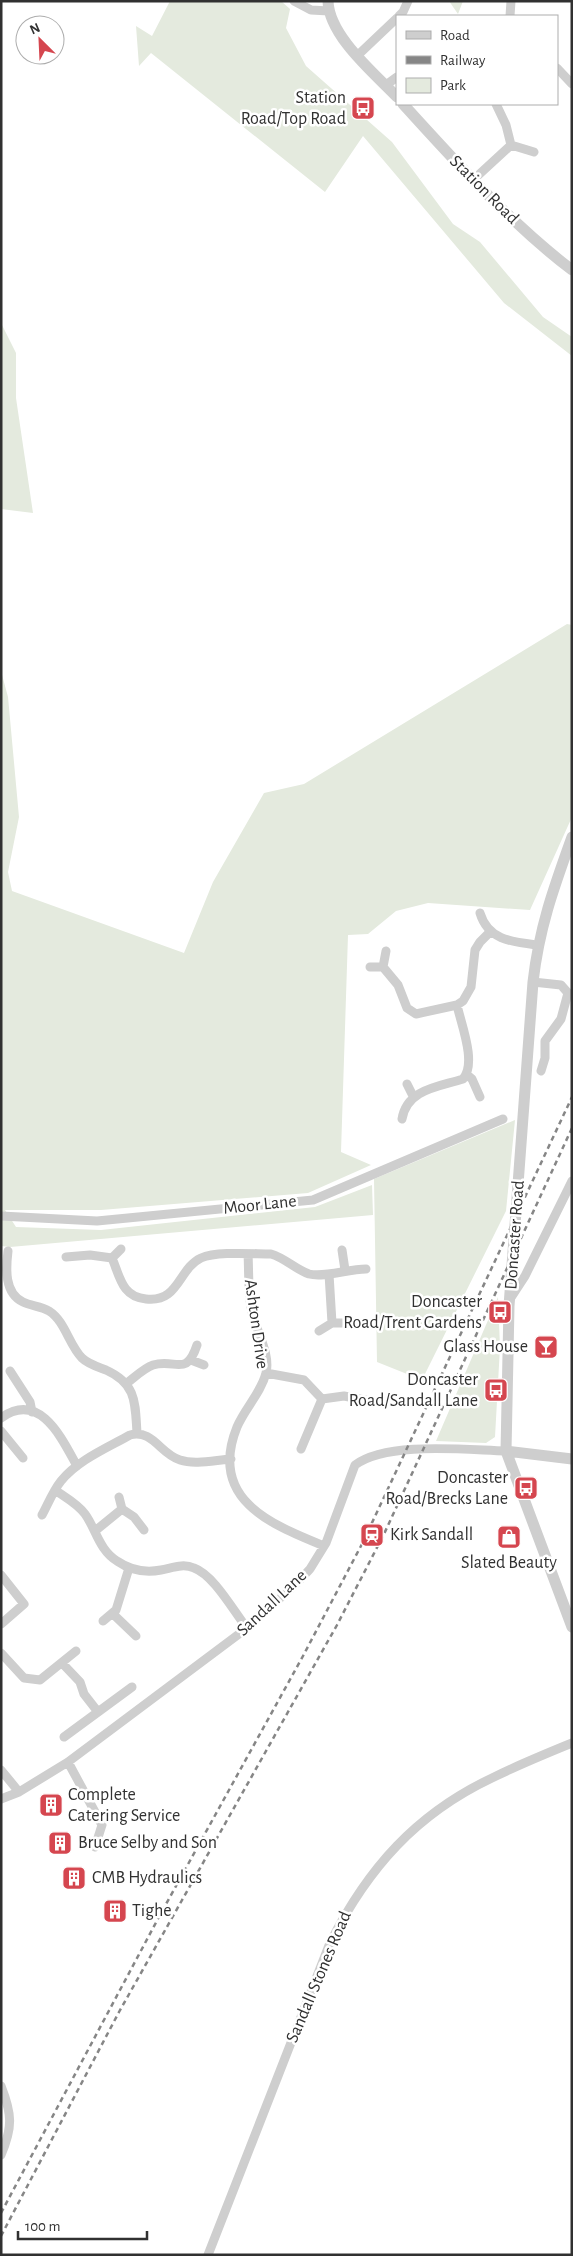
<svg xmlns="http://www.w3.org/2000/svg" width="573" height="2256" viewBox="0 0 573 2256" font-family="'Alegreya Sans',sans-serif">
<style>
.green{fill:#e4eade}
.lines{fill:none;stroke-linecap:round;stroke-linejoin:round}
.minor{stroke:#cecece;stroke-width:9}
.tertiary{stroke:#cecece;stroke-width:11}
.rail{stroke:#868686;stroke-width:2.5;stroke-dasharray:5 4;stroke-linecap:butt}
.labels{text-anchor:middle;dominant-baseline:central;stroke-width:5;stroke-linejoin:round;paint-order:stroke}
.poi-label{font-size:18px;fill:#313131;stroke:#fff;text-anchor:end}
.street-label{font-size:18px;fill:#313131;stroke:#fff}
</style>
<rect width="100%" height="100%" fill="#fff"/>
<path class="green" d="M170 1H281L290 9 286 28 306 66 392 142 453 224 480 242 543 317 572 337V356L504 303 363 136 325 192 151 53 139 66 136 26 152 36Z
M449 1H463L458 14Z
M1 323 16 353V398L33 513 1 509Z
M567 624 572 625V817L530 910 428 903 396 911 368 934 348 935 341 1152 371 1165 308 1193 101 1210H5L16 1227 101 1230 315 1207 372 1185 373 1215 10 1247 1 1246V671L8 697 19 817 8 872 12 891 184 953 213 882 264 793 304 784Z
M515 1120 506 1211 422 1380 377 1362 374 1179Z
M498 1297 500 1347 495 1437 486 1443 436 1441Z"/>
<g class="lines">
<path class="minor" d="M294 1 311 10 329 11
M399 16 403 12 408 1
M510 16 511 1
M358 55 397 18
M557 68 572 84
M386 85 397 77
M511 145 534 152
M473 180 511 145 506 125 496 104
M480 913C488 940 512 942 537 945
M370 967H383L386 951
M383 967 398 985 407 1008 416 1014 457 1005 463 1001 471 987 475 950 480 942 490 932
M533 982 561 985 568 993 561 1019 545 1041V1058L541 1071
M466 1074 472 1079 480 1097
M407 1084 413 1096
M402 1119C407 1089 438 1087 463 1079 477 1063 461 1024 457 1005
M1 1216 97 1221 313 1200 503 1119
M342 1250 345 1270
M8 1251C6 1268 4 1293 23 1302 31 1306 41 1306 49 1311 65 1321 69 1345 82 1358 88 1364 98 1367 106 1370 137 1384 135 1403 137 1433
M248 1254C249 1272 248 1290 251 1307 254 1328 271 1352 266 1373 261 1393 245 1408 237 1427 208 1499 270 1524 324 1546
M66 1257 90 1255 112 1258 121 1249
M112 1258C120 1277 122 1297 146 1299 179 1303 178 1269 201 1258 217 1251 253 1254 271 1254 285 1258 295 1269 309 1274 324 1278 348 1269 366 1269
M329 1274 332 1323
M510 1299 525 1276 572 1181
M319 1331 332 1323H356
M191 1360 204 1365
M10 1371 30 1402 32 1412
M266 1373 304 1380 322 1399 301 1449
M127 1383C135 1377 144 1368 153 1365 176 1358 186 1378 197 1345
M322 1399 344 1396 375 1402
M1 1418C40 1390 62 1439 77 1466
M1 1431 23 1458
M55 1490C65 1497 78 1504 85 1514 96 1529 99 1550 117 1561 130 1570 145 1573 161 1570 172 1568 183 1563 194 1568 214 1575 234 1612 247 1628
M119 1497 122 1509 134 1517 144 1530
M42 1515C48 1504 53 1491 61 1481 78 1460 107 1448 130 1435 153 1429 160 1454 180 1460 195 1465 215 1460 231 1459
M95 1531 122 1509
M1 1575 24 1604 1 1624
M113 1614 136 1636
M103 1621 116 1610 129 1568
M1 1653 24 1678 40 1680 76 1651
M62 1663 80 1682 84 1694 98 1712 64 1737
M98 1712 132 1687
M68 1762 102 1825 95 1847
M1 1770 19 1792
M1 1799 19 1792 68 1762 247 1628 297 1583 310 1569 326 1543 355 1465C387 1441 466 1450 506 1451
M1 2086C12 2114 13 2127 1 2155
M208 2255 330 1943C368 1868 416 1814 492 1778 518 1765 545 1754 572 1743"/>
<path class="tertiary" d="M328 1C329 36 374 73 397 97
M403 104C456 162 509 222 572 270
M572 837C554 887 539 928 533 982L509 1306 506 1451 572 1627
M506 1451 572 1459"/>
<path class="rail" d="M1 2213 160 1915 303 1656 362 1544 572 1097
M1 2236 119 2012 337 1625 384 1534 572 1128"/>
</g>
<defs>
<g id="bus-square" transform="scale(1.25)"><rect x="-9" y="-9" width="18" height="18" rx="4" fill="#d5464f" stroke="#fff"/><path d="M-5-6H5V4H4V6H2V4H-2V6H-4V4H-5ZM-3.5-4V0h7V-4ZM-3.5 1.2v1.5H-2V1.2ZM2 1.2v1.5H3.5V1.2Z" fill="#fff"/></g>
<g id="bar-square" transform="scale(1.25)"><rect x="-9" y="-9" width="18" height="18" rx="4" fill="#d5464f" stroke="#fff"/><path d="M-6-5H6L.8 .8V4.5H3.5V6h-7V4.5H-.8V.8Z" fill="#fff"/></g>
<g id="station-square" transform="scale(1.25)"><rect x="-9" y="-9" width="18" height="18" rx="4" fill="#d5464f" stroke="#fff"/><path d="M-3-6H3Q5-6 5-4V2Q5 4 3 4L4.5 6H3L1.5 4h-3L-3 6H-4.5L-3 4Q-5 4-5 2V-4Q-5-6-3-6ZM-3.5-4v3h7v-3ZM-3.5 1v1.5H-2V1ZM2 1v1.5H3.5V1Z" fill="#fff"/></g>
<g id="shop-square" transform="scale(1.25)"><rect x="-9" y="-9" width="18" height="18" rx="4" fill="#d5464f" stroke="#fff"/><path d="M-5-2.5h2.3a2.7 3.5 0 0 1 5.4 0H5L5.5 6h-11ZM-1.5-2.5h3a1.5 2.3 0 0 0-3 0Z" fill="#fff"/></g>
<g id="building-square" transform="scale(1.25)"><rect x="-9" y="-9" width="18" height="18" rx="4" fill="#d5464f" stroke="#fff"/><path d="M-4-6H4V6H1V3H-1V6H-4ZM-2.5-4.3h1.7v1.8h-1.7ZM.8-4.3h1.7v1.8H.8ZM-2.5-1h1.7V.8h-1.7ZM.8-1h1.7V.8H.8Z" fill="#fff"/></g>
</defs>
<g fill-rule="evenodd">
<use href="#bus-square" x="363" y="108"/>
<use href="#bus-square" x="500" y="1312"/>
<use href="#bar-square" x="546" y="1347"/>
<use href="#bus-square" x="496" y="1390"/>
<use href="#bus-square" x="526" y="1488"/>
<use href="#station-square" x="372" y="1535"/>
<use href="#shop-square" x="509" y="1537"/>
<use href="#building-square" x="51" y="1805"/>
<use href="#building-square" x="60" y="1843"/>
<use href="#building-square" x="74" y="1878"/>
<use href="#building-square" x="115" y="1911"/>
</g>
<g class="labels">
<g class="poi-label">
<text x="346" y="98">Station<tspan x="346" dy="21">Road/Top Road</tspan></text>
<text x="482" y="1302">Doncaster<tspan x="482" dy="21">Road/Trent Gardens</tspan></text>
<text x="528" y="1347">Glass House</text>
<text x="478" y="1380">Doncaster<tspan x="478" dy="21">Road/Sandall Lane</tspan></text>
<text x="508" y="1478">Doncaster<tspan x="508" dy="21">Road/Brecks Lane</tspan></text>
<text x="390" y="1535" text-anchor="start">Kirk Sandall</text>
<text x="509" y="1563" text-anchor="middle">Slated Beauty</text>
<text x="68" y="1795" text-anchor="start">Complete<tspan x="68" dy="21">Catering Service</tspan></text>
<text x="78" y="1843" text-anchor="start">Bruce Selby and Son</text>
<text x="92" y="1878" text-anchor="start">CMB Hydraulics</text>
<text x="132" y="1911" text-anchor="start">Tighe</text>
</g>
<g class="street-label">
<text transform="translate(484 190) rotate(45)">Station Road</text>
<text transform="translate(260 1205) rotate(-6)">Moor Lane</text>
<text transform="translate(515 1235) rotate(-86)">Doncaster Road</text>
<text transform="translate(256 1324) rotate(82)">Ashton Drive</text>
<text transform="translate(272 1603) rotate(-43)">Sandall Lane</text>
<text transform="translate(319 1977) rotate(-67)">Sandall Stones Road</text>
</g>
</g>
<rect width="573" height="2256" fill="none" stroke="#313131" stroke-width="5"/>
<rect x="396" y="15" width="162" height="90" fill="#ffffff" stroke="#adadad"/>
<rect x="406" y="31" width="25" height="8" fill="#cecece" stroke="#adadad"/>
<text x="440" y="40" font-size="15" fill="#313131">Road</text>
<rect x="406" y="56" width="25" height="8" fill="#868686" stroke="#adadad"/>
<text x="440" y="65" font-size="15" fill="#313131">Railway</text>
<rect x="406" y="78" width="25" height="15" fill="#e4eade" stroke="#adadad"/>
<text x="440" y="90" font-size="15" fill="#313131">Park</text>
<g transform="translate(40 40) rotate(336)"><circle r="24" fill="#ffffff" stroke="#adadad"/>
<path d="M0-4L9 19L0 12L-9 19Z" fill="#d5464f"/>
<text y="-8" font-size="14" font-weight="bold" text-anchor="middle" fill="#313131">N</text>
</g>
<path d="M18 2231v8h129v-8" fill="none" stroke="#313131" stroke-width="2.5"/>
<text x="25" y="2231" font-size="15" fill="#313131" stroke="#ffffff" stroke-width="4" paint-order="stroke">100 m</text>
</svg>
